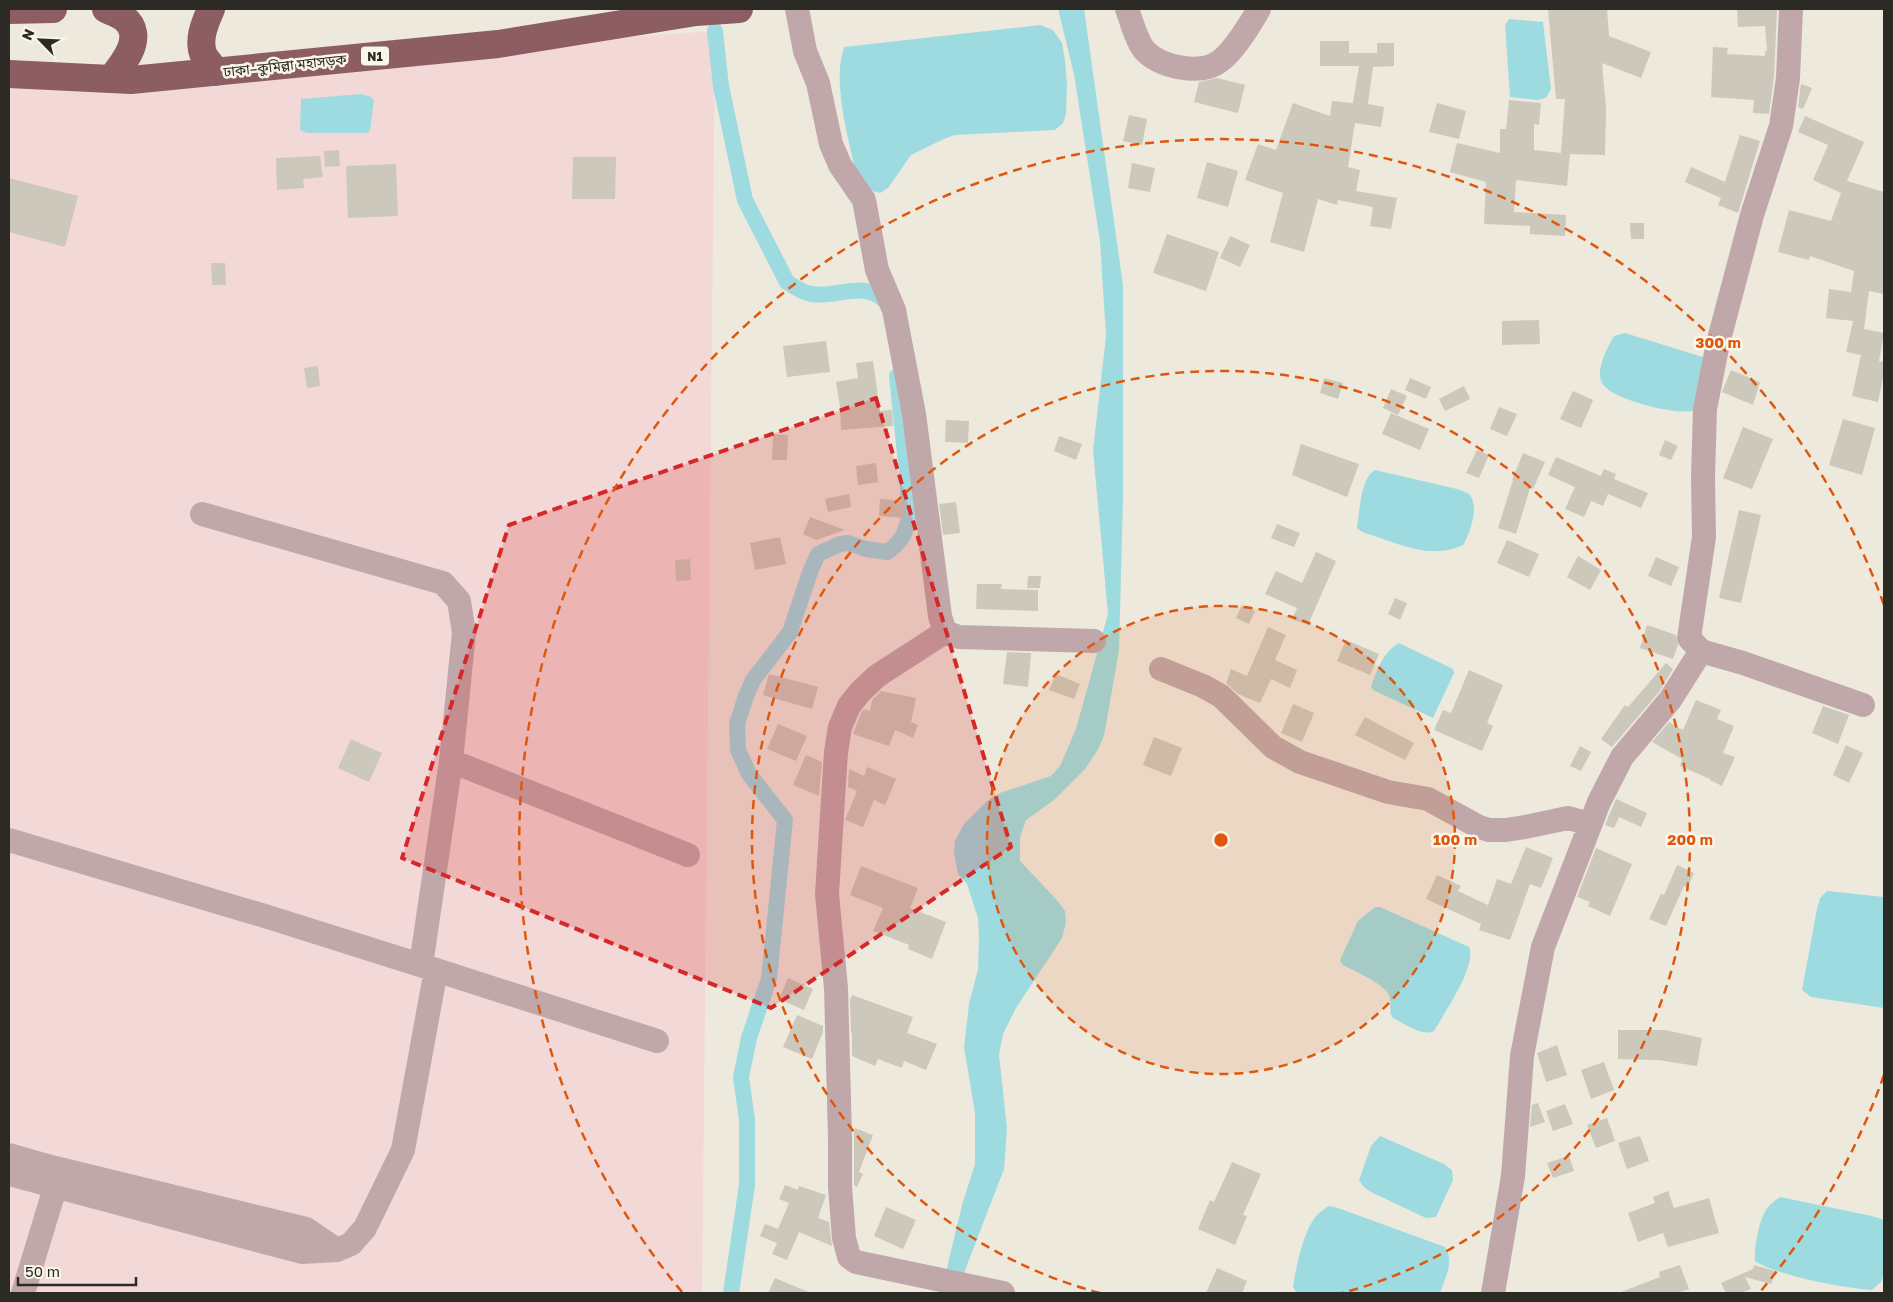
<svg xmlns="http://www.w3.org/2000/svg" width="1893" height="1302" viewBox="0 0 1893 1302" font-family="'Golos Text','Noto Sans Bengali',sans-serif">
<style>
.industrial{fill:#f3d8d8}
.water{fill:#9edbe1}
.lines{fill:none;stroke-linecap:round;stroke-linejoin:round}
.canal{stroke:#9edbe1;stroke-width:16}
.building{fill:#ccc8bb}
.minor{stroke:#c0a8aa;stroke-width:24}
.highway{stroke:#8c5d62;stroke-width:28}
.marked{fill:#d62828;fill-opacity:0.2;stroke:#d62828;stroke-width:4;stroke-dasharray:10 6;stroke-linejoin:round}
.ring{fill:none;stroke:#df570d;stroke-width:2.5;stroke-dasharray:9 6}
.labels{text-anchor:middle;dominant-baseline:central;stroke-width:5;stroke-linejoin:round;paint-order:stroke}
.shield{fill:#fbf6e9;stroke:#6a6760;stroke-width:1}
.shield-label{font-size:12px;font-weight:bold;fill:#2c2a25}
.street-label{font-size:14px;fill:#2c2a25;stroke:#fbf6e9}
.centre{fill:#df570d;stroke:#fbf6e9;stroke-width:2.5}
.ring-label{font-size:15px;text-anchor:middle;font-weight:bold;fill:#df570d;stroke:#fbf6e9;stroke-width:5;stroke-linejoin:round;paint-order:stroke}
</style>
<rect width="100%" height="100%" fill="#ede9dc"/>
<path class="industrial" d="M715 31 702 1293H9V78Z"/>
<path class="water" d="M1058 9H1084L1123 285V499L1119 650 1104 736 1097 751 1085 769 1054 800 1026 820 1020 837V861L1056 899 1065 911 1066 923 1062 938 1016 1008 1003 1034 999 1054 1007 1129 1004 1169 962 1278V1293H941L962 1205 975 1164V1113L964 1047 969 1004 978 969 979 935 978 918 967 884 958 874 954 852 955 841 964 824 987 801 1000 793 1051 776 1060 766 1076 729 1108 614 1093 450 1106 336 1100 241 1074 74Z
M1509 19 1543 22 1551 89 1546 98 1537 100 1510 97 1505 25Z
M1040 25 1053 30 1062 43 1065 60 1067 84 1066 114 1063 123 1055 130 955 135 946 138 911 155 888 188 880 193 859 187C851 146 831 86 844 47Z
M361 94 371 97 374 100 370 131 366 133H307L300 130 301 99Z
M1625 333 1706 358 1696 410C1680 417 1609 399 1602 383 1595 371 1608 346 1614 336Z
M1375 470 1457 489C1460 490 1466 492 1469 494 1480 505 1470 534 1463 545 1430 561 1395 542 1362 532L1357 528C1359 514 1361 477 1375 470Z
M1399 643 1453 669 1454 673 1433 718 1373 690 1371 687C1376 671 1384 651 1399 643Z
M1827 891 1884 897V1008L1811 997 1802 990 1817 909 1820 898Z
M1375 907H1380L1469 947C1477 966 1445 1012 1434 1031 1422 1037 1405 1024 1393 1018 1388 1011 1392 1003 1389 995 1385 984 1353 971 1342 964L1340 960 1358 921Z
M1380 1136 1444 1164 1452 1170 1453 1180 1436 1217 1426 1218 1371 1192 1364 1187 1359 1180 1371 1146Z
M1780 1197 1872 1216 1884 1220V1263L1883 1277 1881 1282 1872 1290C1844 1288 1778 1276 1755 1261 1754 1248 1759 1218 1768 1207 1771 1203 1776 1200 1780 1197Z
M1329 1206 1338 1208 1445 1247C1455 1262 1445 1278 1440 1293H1297L1293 1287C1296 1267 1303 1232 1316 1216 1320 1212 1324 1209 1329 1206Z"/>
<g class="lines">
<path class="canal" d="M715 31 721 86 745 200 787 282C795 287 801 292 811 294 834 298 859 283 879 296 884 300 888 302 890 307
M731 1293 747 1185V1120L741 1077 749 1038 769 979 785 820 749 774 738 750 737 724 746 696 753 680 790 632 810 572 818 554 840 544 848 543 866 549 887 552 895 546 903 536 909 519 908 483 897 376"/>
</g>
<path class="building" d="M1548 9H1607L1609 36 1651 52 1641 78 1602 63 1606 109 1605 155 1570 154 1567 186 1516 180 1514 212 1566 215 1565 236 1530 234V226L1484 224 1486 182 1450 172 1457 143 1500 153V129H1506L1509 100 1541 103 1539 125 1534 124V150L1561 153 1565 99H1556Z
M1737 9H1777L1774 77 1769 114 1753 113 1754 100 1711 97 1713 47 1728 48 1727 54 1765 56V51H1767L1765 26 1738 27Z
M1320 41H1349V53H1377V43H1394V66L1373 67 1368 104 1384 107 1381 127 1355 123 1348 167 1360 170 1356 191 1397 198 1391 229 1370 226 1373 207 1338 200 1337 205 1318 199 1304 252 1270 242 1283 193 1245 180 1258 144 1276 150 1293 103 1330 116 1332 101 1353 103 1359 66H1320Z
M1217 78 1245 85 1238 113 1194 102 1199 82Z
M1801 84 1812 88 1803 109 1798 107Z
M1437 103 1466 111 1459 139 1429 132Z
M1129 115 1147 119 1142 145 1123 141Z
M1805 116 1864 142 1847 181 1884 192V294L1869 291 1864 329 1884 333 1879 361 1884 362V373L1878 402 1852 396 1861 355 1846 352 1853 321 1826 318 1829 289 1851 292 1854 271 1810 256 1809 260 1778 252 1789 210 1831 221 1841 193 1813 180 1828 145 1798 132Z
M1740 135 1760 141 1738 213 1718 205 1721 198 1685 182 1691 167 1725 182Z
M339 150 340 166 325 167 324 151Z
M320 156 323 177 303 179 304 188 277 190 276 158Z
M573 157H616L615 199H572Z
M1207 162 1238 171 1228 207 1197 198Z
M1132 163 1155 168 1150 192 1128 188Z
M396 164 398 216 348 218 346 166Z
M9 178 78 196 65 247 9 232Z
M1630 223H1644V239H1631Z
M1167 234 1219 252 1206 291 1153 273Z
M1230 236 1250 245 1240 267 1220 258Z
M211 263H225L226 285H212Z
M1539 320 1540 344 1502 345V321Z
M826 341 830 372 787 377 783 346Z
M873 361 880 411 892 410 893 426 841 430 840 406 836 382 858 378 856 363Z
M318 366 320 386 307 388 304 368Z
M1731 370 1760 382 1753 405 1722 392Z
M1324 378 1343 383 1338 399 1320 393Z
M1410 378 1431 387 1426 399 1405 390Z
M1464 386 1470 399 1445 411 1439 399Z
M1391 389 1407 396 1398 415 1383 408Z
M1573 391 1593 400 1581 428 1560 419Z
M1499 407 1517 414 1507 436 1490 429Z
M1391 413 1429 429 1420 450 1382 434Z
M1843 419 1875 428 1862 475 1829 465Z
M946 420 969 421 968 443 945 442Z
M1743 427 1773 439 1752 489 1723 478Z
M773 434 788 435 787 460H772Z
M1059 436 1082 444 1076 460 1054 451Z
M1665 440 1678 446 1671 460 1659 455Z
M1301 444 1359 464 1347 497 1292 475Z
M1477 450 1489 455 1479 478 1466 473Z
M1523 453 1545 462 1533 489 1530 488 1516 534 1498 528 1513 480H1512Z
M1556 457 1601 476 1604 469 1616 474 1614 479 1648 493 1641 508 1608 494 1603 506 1591 501 1584 517 1565 509 1575 487 1548 475Z
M876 463 878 482 858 485 856 466Z
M849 494 851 507 828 512 825 499Z
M880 499 905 501 903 518 879 516Z
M956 502 960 533 943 535 939 504Z
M1739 510 1761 515 1741 603 1719 598Z
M810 517 845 530 816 540 803 534Z
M1277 524 1300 533 1294 547 1271 538Z
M780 537 786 564 755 570 750 543Z
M1507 540 1539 554 1529 577 1497 563Z
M1316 552 1336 561 1308 625 1292 619 1297 608 1265 594 1276 571 1302 583Z
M1578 556 1601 570 1590 590 1567 577Z
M1656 557 1679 567 1671 586 1648 576Z
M690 559 691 580 676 581 675 560Z
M1028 576H1041L1040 588H1027Z
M977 584H1002L1001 589 1038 590V611L976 609Z
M1395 598 1407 603 1400 620 1388 614Z
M1242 605 1255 611 1249 624 1236 618Z
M1647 625 1676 635 1678 645 1673 659 1640 648Z
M1268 627 1286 635 1275 660 1297 670 1290 688 1271 679 1260 703 1238 694 1226 683 1231 669 1247 676Z
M1346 640 1379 654 1370 675 1337 661Z
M1007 652 1031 653 1028 687 1003 684Z
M1666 663 1673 669 1659 692 1612 747 1601 739 1625 705 1628 707Z
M1469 670 1503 685 1487 723 1493 726 1482 751 1434 730 1443 710 1451 713Z
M769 674 818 687 812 709 763 695Z
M1056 674 1080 684 1074 699 1049 690Z
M881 691 916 698 911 722 918 725 913 738 895 730 889 746 853 734 861 713 864 709 870 711 872 700Z
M1696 700 1721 710 1717 719 1734 726 1723 753 1735 757 1722 786 1710 780V779L1680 766 1682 759 1652 742 1669 722 1683 730Z
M1293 704 1314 713 1302 742 1281 733Z
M1823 706 1849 715 1838 744 1812 733Z
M1365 717 1414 743 1405 760 1355 735Z
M778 724 807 736 796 761 767 749Z
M1154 737 1182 748 1171 776 1143 765Z
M351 739 382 753 369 782 338 768Z
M1846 745 1863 753 1849 783 1833 775Z
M1580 746 1591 752 1581 771 1570 766Z
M806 755 822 762 819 796 793 785Z
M867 767 896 779 885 805 874 800 863 827 845 820 857 791 848 787 849 769 864 776Z
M1616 799 1647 813 1641 827 1619 817 1614 828 1605 825Z
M1526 847 1553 858 1541 888 1530 884 1510 940 1479 930 1481 924 1426 899 1437 875 1461 886 1458 891 1488 905 1497 879 1511 884Z
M1596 848 1632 864 1610 916 1588 906 1590 902 1577 897Z
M1677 865 1694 873 1687 888 1684 886 1666 926 1649 919 1661 894 1664 895Z
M861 866 918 888 910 908 946 922 932 959 908 949 909 945 873 931 883 908 850 895Z
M788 978 813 989 804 1010 779 999Z
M852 995 913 1017 907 1033 937 1044 926 1070 904 1061 902 1068 878 1059 875 1066 852 1056V1033H851L850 1000Z
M797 1015 823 1026V1032L812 1059 783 1047Z
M1618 1030H1665L1702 1038 1697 1066 1658 1060 1618 1059Z
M1557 1045 1567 1075 1546 1082 1537 1053Z
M1604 1062 1614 1090 1591 1099 1581 1070Z
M1538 1103 1545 1122 1530 1127 1532 1105Z
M1565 1104 1573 1124 1553 1131 1546 1111Z
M1607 1118 1615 1141 1596 1148 1587 1125Z
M855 1128 873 1135 859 1172 863 1174 857 1187 854 1185V1132Z
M1640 1136 1649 1161 1627 1169 1618 1143Z
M1569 1156 1574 1171 1553 1178 1547 1163Z
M1232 1162 1261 1174 1243 1215 1247 1216 1235 1245 1198 1229 1210 1200 1214 1202Z
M785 1185 798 1190 799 1186 826 1195 818 1218 829 1222 832 1246 799 1232 787 1260 772 1254 777 1243 760 1236 765 1224 778 1229 789 1203 779 1199Z
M1668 1191 1674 1208 1709 1198 1719 1233 1668 1247 1663 1233 1638 1242 1628 1213 1655 1203 1653 1197Z
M886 1207 916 1220 903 1249 874 1236Z
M1680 1265 1689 1289 1677 1293H1621V1292L1660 1277 1659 1272Z
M1754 1265 1775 1271 1771 1284 1745 1277 1751 1289 1741 1293H1726L1721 1283 1753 1269Z
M1217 1268 1247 1281 1242 1293H1206Z
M775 1278 811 1293H768Z"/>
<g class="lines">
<path class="minor" d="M797 9 805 51 818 83 831 144 840 165 864 200 877 270 894 310 914 414 940 616 945 632 959 637 1094 641
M1127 9C1131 20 1137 42 1145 51 1161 67 1201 76 1220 61 1233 52 1251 23 1259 9
M1791 9 1788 78 1781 126 1752 215 1718 343 1705 409 1703 477 1704 537 1689 638 1701 651 1743 663 1863 705
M202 514 443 583 459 601 464 633 451 761 421 965
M945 632 877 676 860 692 849 706 840 727 836 752 827 894 836 988 840 1138V1187L844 1238 849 1257 856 1262 1003 1293
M1161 669 1203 686 1221 696 1273 747 1300 762 1388 792 1428 799 1479 827 1489 830H1506L1525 827 1568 818 1590 824
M451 761 688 855
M9 840 268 917 436 970 403 1150 365 1228 351 1244 337 1250 302 1252 9 1174
M436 970 657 1041
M9 1155 51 1167 306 1229 337 1250
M23 1293 55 1188
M1493 1293 1513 1176 1522 1056 1543 947 1599 802 1622 757 1670 700 1701 651"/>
<path class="highway" d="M106 9C112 12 119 14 124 18 146 36 124 63 111 79
M211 9C205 23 197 40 204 56 207 61 213 67 216 72
M9 10 53 9
M9 74 131 80 498 44 696 12 739 9"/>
</g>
<path class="marked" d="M876 398 1011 847 771 1008 402 858 509 525Z"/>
<circle cx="1221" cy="840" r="234" fill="#df570d" fill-opacity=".12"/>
<g class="ring">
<circle cx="1221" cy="840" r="234"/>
<path d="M1100 1293A469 469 0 1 1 1342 1293"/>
<path d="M1884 1075A703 703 0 0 1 1760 1292M682 1292A703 703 0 1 1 1884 605"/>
</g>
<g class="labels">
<rect class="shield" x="361" y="46.5" width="28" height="19" rx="4"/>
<g class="shield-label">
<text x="375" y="56">N1</text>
</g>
<g class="street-label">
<text transform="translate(285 65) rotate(-6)">ঢাকা–কুমিল্লা মহাসড়ক</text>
</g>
</g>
<circle cx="1221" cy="840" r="8" class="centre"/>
<g class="ring-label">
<text x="1718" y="348">300 m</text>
<text x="1455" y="845">100 m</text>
<text x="1690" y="845">200 m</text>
</g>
<rect width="1893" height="1302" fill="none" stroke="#2c2a25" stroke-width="20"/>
<g transform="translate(40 40) rotate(294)" stroke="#fbf6e9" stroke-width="4" paint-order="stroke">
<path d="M0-4L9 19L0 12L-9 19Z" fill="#2c2a25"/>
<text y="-8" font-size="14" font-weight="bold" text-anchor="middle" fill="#2c2a25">N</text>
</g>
<path d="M18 1277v8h118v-8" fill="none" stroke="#2c2a25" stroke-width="2.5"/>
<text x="25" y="1277" font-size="15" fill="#2c2a25" stroke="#fbf6e9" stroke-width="4" paint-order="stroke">50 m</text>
</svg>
